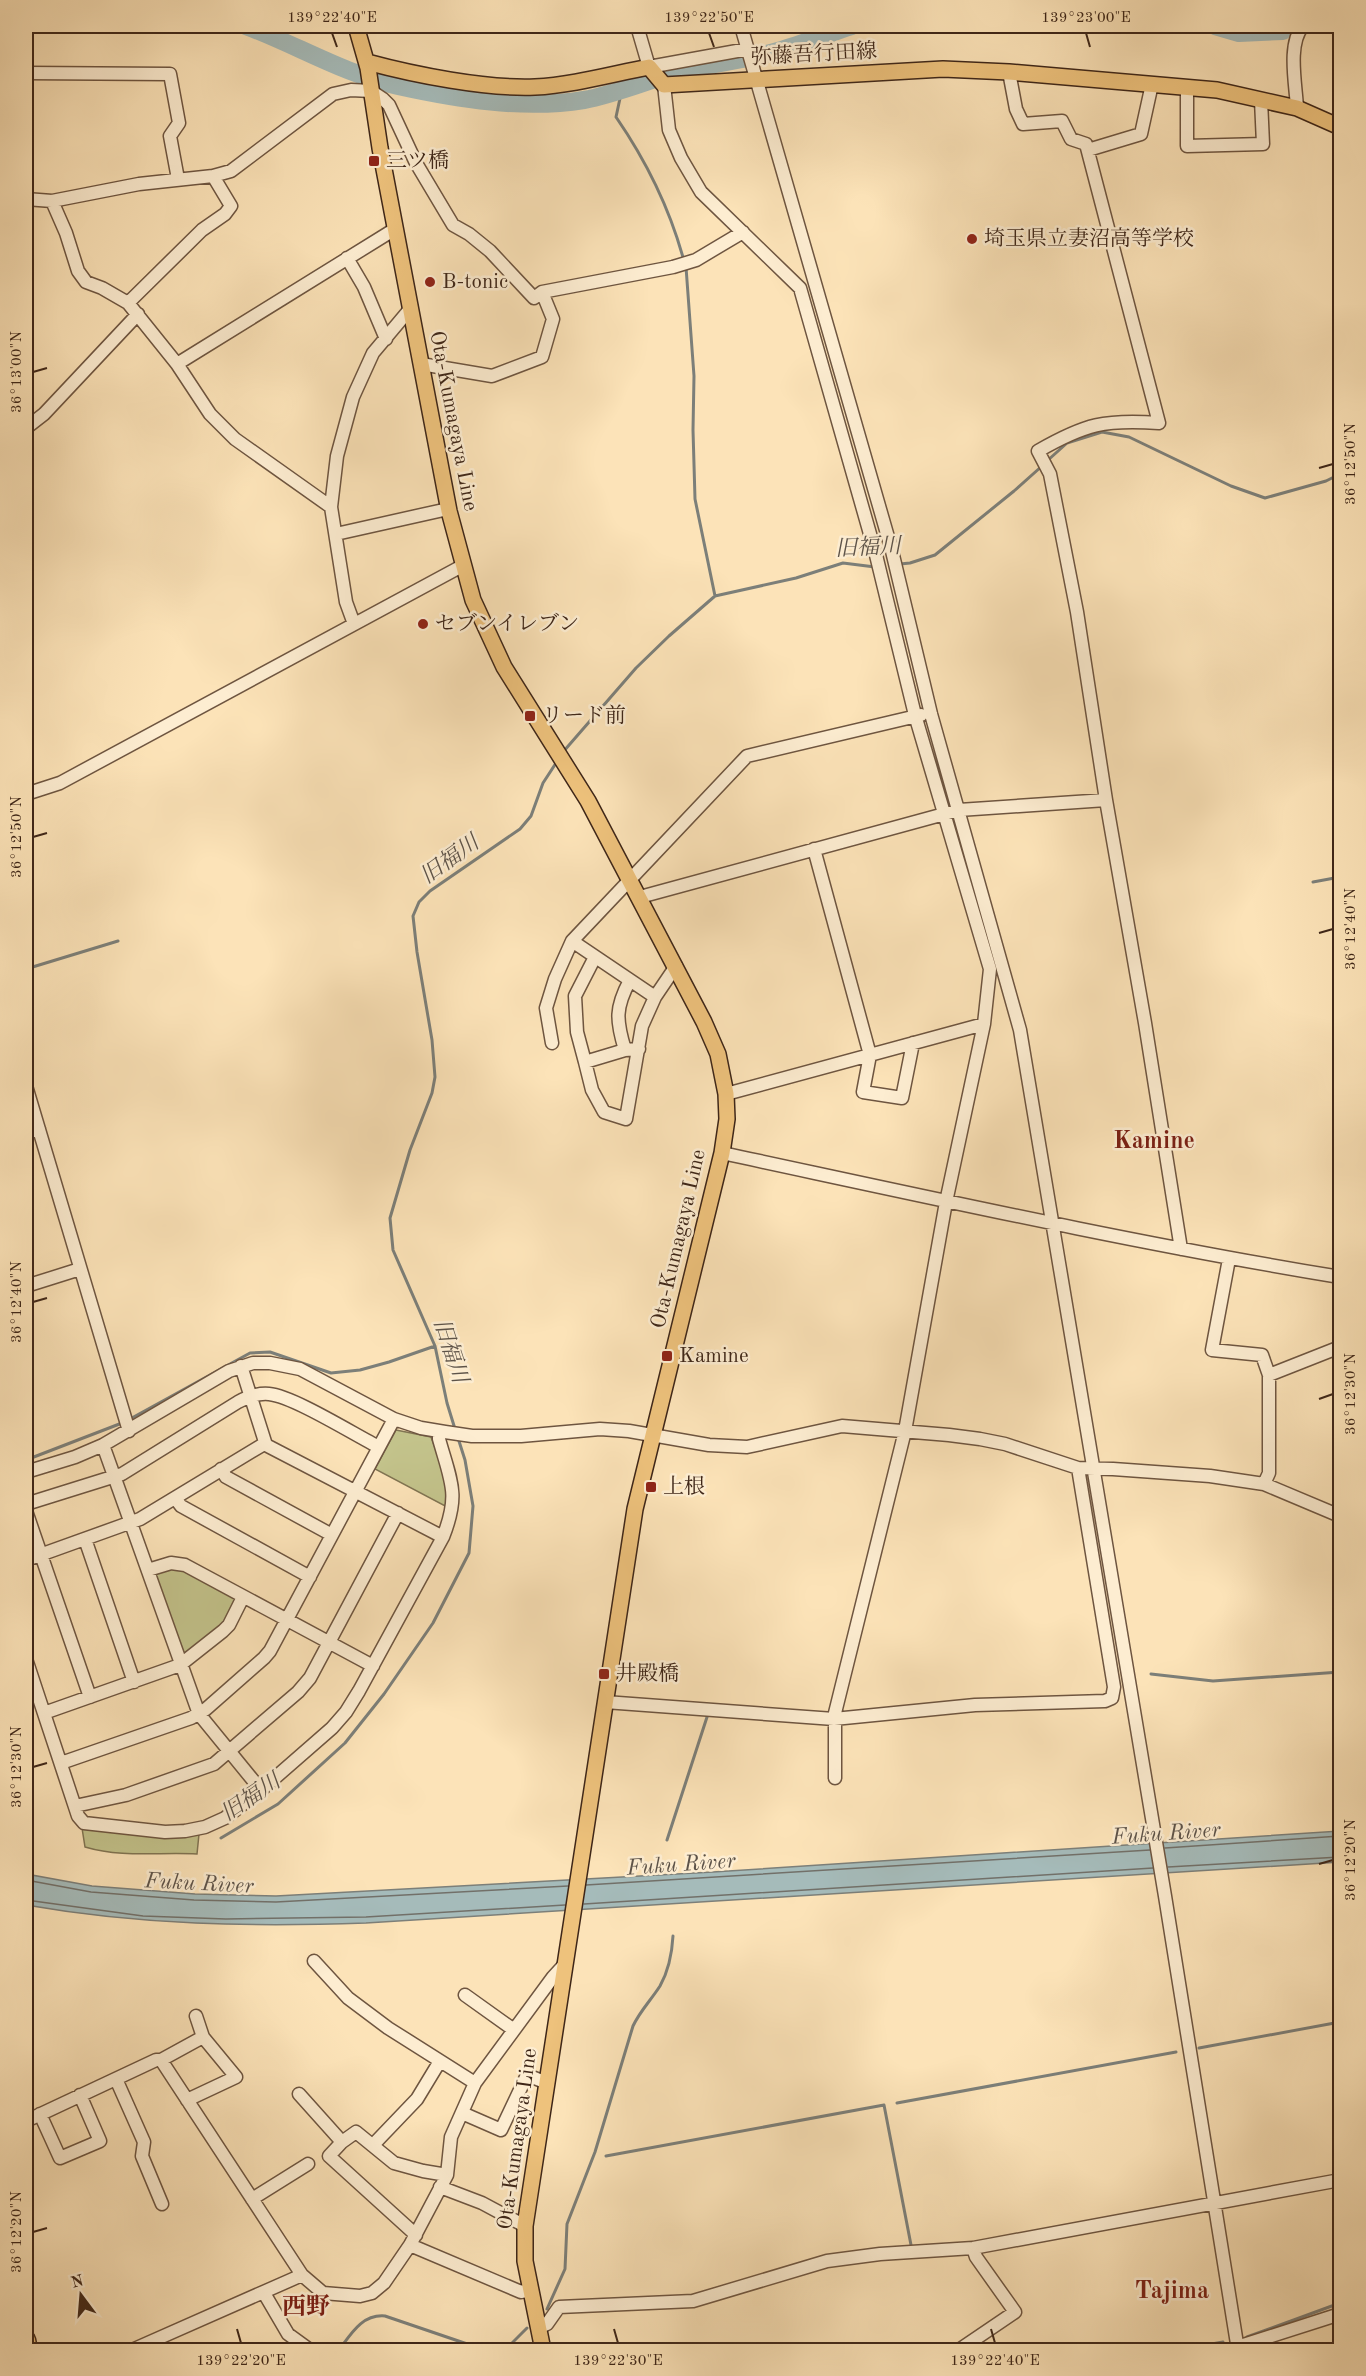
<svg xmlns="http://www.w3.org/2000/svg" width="1366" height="2376" viewBox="0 0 1366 2376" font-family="'Old Standard TT','Noto Serif JP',serif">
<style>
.green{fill:#c3c38b;stroke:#807452;stroke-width:1.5}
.water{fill:#a5bbba;stroke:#7c7f79;stroke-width:1.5}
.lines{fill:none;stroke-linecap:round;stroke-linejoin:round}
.shore{stroke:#727069;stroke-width:1.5}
.stream{stroke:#7c7f79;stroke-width:3}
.river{stroke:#a5bbba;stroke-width:18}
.minor-casing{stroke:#6e5540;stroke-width:15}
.major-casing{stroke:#3e2618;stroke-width:18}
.highway-casing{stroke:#3e2618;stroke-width:21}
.minor{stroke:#fdedd1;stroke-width:12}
.major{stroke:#eec27c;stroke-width:15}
.highway{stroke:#eec27c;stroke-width:18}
.ticks{fill:none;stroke:#3e2618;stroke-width:2}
.poi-dot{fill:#8f2418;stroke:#fdedd1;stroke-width:2}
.labels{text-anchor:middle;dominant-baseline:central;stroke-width:5;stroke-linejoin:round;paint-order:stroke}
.street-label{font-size:21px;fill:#3e2618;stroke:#fdedd1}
.poi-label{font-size:21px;fill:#3e2618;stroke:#fdedd1;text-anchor:start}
.water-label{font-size:22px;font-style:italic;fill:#5d5349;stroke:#fdedd1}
.quarter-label{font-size:24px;font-weight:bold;fill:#7a1f14;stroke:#fdedd1}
.neatline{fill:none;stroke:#3e2618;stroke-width:2}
.ticks-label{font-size:15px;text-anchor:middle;fill:#3e2618}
</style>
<rect width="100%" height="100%" fill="#fce3b8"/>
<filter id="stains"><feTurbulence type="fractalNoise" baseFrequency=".00333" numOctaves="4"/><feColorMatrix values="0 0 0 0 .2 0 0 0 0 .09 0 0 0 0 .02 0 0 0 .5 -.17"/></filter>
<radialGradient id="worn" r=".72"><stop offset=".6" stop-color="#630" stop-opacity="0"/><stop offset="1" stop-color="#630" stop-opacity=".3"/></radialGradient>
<path class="green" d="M396 1430 431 1437 445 1475 447 1507 375 1469Z
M175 1566 233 1596 237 1603 225 1623 187 1656 181 1654 156 1577 158 1572Z
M82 1828 199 1834 197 1854C158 1852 122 1858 85 1847Z"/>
<path class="water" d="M1340 1831V1862L366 1923C251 1927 140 1925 26 1905V1874L92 1886 195 1894 276 1896 713 1872Z"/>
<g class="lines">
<path class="shore" d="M1165 1848 1340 1836
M1168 1867 1340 1857
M26 1880 91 1892 194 1900 276 1902 568 1886
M586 1885 1150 1850
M26 1900 143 1916 226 1919 366 1917 565 1905
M584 1904 1153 1868"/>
<path class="stream" d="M1283 26V31H1294
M1304 31H1313L1331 26
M622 89 616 117C647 162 670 209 684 261
M686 267 694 376 693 430 695 499 715 596
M1047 461 1067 443 1102 432 1129 437 1231 486 1265 498 1326 481 1340 474
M900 564 910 563 935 555 1014 491 1042 466
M563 752 636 668 669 636 715 596 796 578 843 563 875 567
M1313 882 1340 877
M26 969 118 941
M130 1419 250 1353 270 1352 331 1373 360 1370 389 1362 435 1346
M455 1429 447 1403 435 1346 393 1250 390 1218 410 1150 432 1093 435 1077 432 1040 417 952 413 916 419 902 430 891 520 829 531 816 543 783 558 760
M26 1460 122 1423
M1151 1674 1213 1681 1340 1672
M221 1838 278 1804 345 1743 384 1694 433 1623 469 1553 473 1506 465 1460 458 1438
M667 1840 708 1714
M1199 2048 1340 2022
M897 2103 1176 2052
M606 2156 884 2105 911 2245
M547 2309 565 2269 567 2224 595 2152 633 2026C640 2011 651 2000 660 1986 669 1970 672 1954 673 1936
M1247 2337 1340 2303
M339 2350C351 2334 362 2314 385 2316L482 2349 507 2348 527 2328
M1177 2350 1223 2342"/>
<path class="river" d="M246 26C297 45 344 74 398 86 457 99 524 110 584 100 621 93 657 76 694 68 722 62 750 59 778 51 803 44 827 34 852 26
M1215 26 1239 33 1283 31"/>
<g class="minor-casing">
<path id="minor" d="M637 26 649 67 748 49
M741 26 892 551 931 714 1020 1030 1165 1896 1238 2350
M1009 72 1016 109 1023 124 1062 121 1071 139 1086 144 1159 423C1105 419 1085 424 1038 451L1050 474 1077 612 1106 800 1145 1023 1181 1249
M26 73 170 74 179 123 170 136 178 179
M664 85 669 130 681 158 701 192 800 288 876 555 915 715 990 969 984 1024 946 1202 905 1431 835 1713V1778
M1187 87V146L1263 144 1261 100
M1297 108C1296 85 1287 44 1303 26
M1088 150 1141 134 1152 84
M26 199 52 201 139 184 213 176 231 171 333 94 351 90 371 91 383 99 389 105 416 163 453 225 469 234 490 251 534 298 542 292 673 267 696 260 743 232
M52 201 66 233 78 271 86 282 102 288 128 303 177 364 210 414 235 439 331 507
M347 258 364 287 386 339
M128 303 202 230 225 214 231 206 213 176
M177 364 395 229
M421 364 492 376 542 357 553 319 542 292
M26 428 44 414 138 314
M336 534 448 509
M354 624 346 602 331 507 337 456 353 397 373 353 410 309
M26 794 60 783 462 566
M814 849 870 1055 863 1092 902 1098 913 1043
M640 897 959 810 1106 800
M572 941 655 997
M595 957 575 996 577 1032 585 1062 625 1050 639 1049
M552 1043 546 1008 555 979 572 941 747 756 921 715
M625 1050C616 1020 615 1008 630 980
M585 1062 592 1090 604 1112 626 1119 642 1026 655 997 676 966
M26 1086 129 1431
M726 1094 984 1024
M26 1132 39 1129
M722 1153C928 1197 1133 1243 1340 1277
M1229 1259 1212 1350 1262 1355 1269 1375V1473L1264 1484
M26 1286 80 1269
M241 1366 266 1445
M1269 1375 1340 1347
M103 1445 199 1714 261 1790
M221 1469 226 1477 332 1535
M26 1472 75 1457 103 1445 229 1371 253 1363H270L300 1369 394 1419 421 1428 445 1432 472 1436H521L600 1429 629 1431 709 1445 747 1447 842 1426 949 1435 980 1439 1005 1444 1078 1468 1113 1469 1210 1476 1264 1484 1340 1516
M175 1498 181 1506 310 1577
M26 1504 122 1474 238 1402C247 1397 258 1393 269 1394 293 1396 355 1435 379 1447
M26 1511 90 1697
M85 1539 134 1682
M26 1560 140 1519 264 1444 443 1537
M148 1570 171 1563 185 1565 373 1666
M26 1659 78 1816 84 1823 165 1832 185 1831 205 1827 225 1818 261 1790 332 1728 346 1712 359 1691 443 1537C460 1494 451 1482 439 1439V1431
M605 1702 834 1719 975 1705 1105 1701 1112 1698 1114 1687 1078 1468
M44 1713 180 1665 223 1631 229 1625 243 1597
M61 1763 191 1718 206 1709 264 1658 270 1651 394 1419
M75 1806 126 1795 214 1764 298 1692 310 1678 398 1513
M314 1961 348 1998 388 2028 475 2083
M465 1995 514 2030
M161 2060 203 2037
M116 2079 144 2142 142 2156 162 2204
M299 2094 342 2142 356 2132 394 2163 423 2171 447 2175
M187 2100 236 2077 203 2037 196 2016
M462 2113 501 2130 527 2075 547 2083
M40 2114 60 2158 100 2141 80 2095
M26 2121 156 2060H161L302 2275 323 2293 360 2296 372 2293 384 2283 410 2245 447 2175 451 2137 475 2083 553 1977 564 1965
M342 2142 329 2156 416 2235
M373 2145 417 2099 440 2061
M440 2187 482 2203 525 2226
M252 2199 308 2164
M410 2245 521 2292 531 2290
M264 2293 288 2334 310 2350
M538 2328 547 2324 559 2307 693 2301 827 2261 880 2254 973 2248 1340 2180
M1237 2347 1340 2314
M132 2350 302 2275
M959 2350 1015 2312 976 2257 973 2248"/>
</g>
<g class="major-casing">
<path id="major" d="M356 26 368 68 380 148 449 511 473 600 504 667 588 801 704 1022 718 1054 726 1094 727 1119 722 1153 635 1509 525 2226V2261L543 2350
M367 62C415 75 486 89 535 87 573 85 612 74 649 67L664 85 943 69 1009 72 1217 90 1297 108 1340 127"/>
</g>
<g class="highway-casing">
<path id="highway" d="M26 2340 28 2350"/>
</g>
<use href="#minor" class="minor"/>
<use href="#major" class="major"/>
<use href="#highway" class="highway"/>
</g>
<path class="ticks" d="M332 33 337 47M709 33 714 47M1086 33 1090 47M33 372 47 368M1319 468 1333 464M33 837 47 833M1319 933 1333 929M33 1302 47 1298M1319 1399 1333 1394M33 1767 47 1763M1319 1864 1333 1860M33 2232 47 2228M237 2329 241 2343M614 2329 618 2343M991 2329 995 2343"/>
<g class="poi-dot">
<rect x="368" y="155" width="12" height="12" rx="3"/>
<circle cx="972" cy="239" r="6"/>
<circle cx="430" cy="282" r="6"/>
<circle cx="423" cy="624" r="6"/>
<rect x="524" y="710" width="12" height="12" rx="3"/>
<rect x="661" y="1350" width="12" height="12" rx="3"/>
<rect x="645" y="1481" width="12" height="12" rx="3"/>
<rect x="598" y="1668" width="12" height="12" rx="3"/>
</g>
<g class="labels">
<g class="street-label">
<text transform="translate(814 55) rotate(-3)">弥藤吾行田線</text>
<text transform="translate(453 421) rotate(79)">Ota-Kumagaya Line</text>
<text transform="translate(679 1239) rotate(-77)">Ota-Kumagaya Line</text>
<text transform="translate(518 2139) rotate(-82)">Ota-Kumagaya Line</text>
</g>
<g class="poi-label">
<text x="386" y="161">三ツ橋</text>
<text x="984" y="239">埼玉県立妻沼高等学校</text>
<text x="442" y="282">B-tonic</text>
<text x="435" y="624">セブンイレブン</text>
<text x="542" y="716">リード前</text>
<text x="679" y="1356">Kamine</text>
<text x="663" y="1487">上根</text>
<text x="616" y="1674">井殿橋</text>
</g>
<g class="water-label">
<text transform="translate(868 548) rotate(-3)">旧福川</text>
<text transform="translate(450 860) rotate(-36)">旧福川</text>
<text transform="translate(450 1351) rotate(72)">旧福川</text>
<text transform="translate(251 1798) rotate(-34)">旧福川</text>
<text transform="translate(1166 1834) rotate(-4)">Fuku River</text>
<text transform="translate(681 1865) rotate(-4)">Fuku River</text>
<text transform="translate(199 1884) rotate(3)">Fuku River</text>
</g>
<g class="quarter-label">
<text x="1154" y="1142">Kamine</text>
<text x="1172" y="2292">Tajima</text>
<text x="306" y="2308">西野</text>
</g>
</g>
<rect width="1366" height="2376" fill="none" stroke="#fce3b8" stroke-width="66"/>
<g transform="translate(81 2295) rotate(344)" stroke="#fdedd1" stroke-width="4.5" paint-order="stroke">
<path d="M0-4.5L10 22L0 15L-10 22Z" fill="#3e2618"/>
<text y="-9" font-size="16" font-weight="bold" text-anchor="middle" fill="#3e2618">N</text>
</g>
<rect x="33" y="33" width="1300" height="2310" class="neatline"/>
<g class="ticks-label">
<text x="332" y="22">139°22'40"E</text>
<text x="709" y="22">139°22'50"E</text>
<text x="1086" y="22">139°23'00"E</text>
<text transform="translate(16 372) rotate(-90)" y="5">36°13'00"N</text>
<text transform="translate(1350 464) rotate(-90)" y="5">36°12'50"N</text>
<text transform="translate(16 837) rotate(-90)" y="5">36°12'50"N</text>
<text transform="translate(1350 929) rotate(-90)" y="5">36°12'40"N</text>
<text transform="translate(16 1302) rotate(-90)" y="5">36°12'40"N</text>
<text transform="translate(1350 1394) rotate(-90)" y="5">36°12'30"N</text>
<text transform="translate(16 1767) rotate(-90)" y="5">36°12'30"N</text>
<text transform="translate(1350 1860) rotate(-90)" y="5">36°12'20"N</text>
<text transform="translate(16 2232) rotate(-90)" y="5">36°12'20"N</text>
<text x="241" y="2365">139°22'20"E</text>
<text x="618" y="2365">139°22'30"E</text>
<text x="995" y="2365">139°22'40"E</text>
</g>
<rect width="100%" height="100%" filter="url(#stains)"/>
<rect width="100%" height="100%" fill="url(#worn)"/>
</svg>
